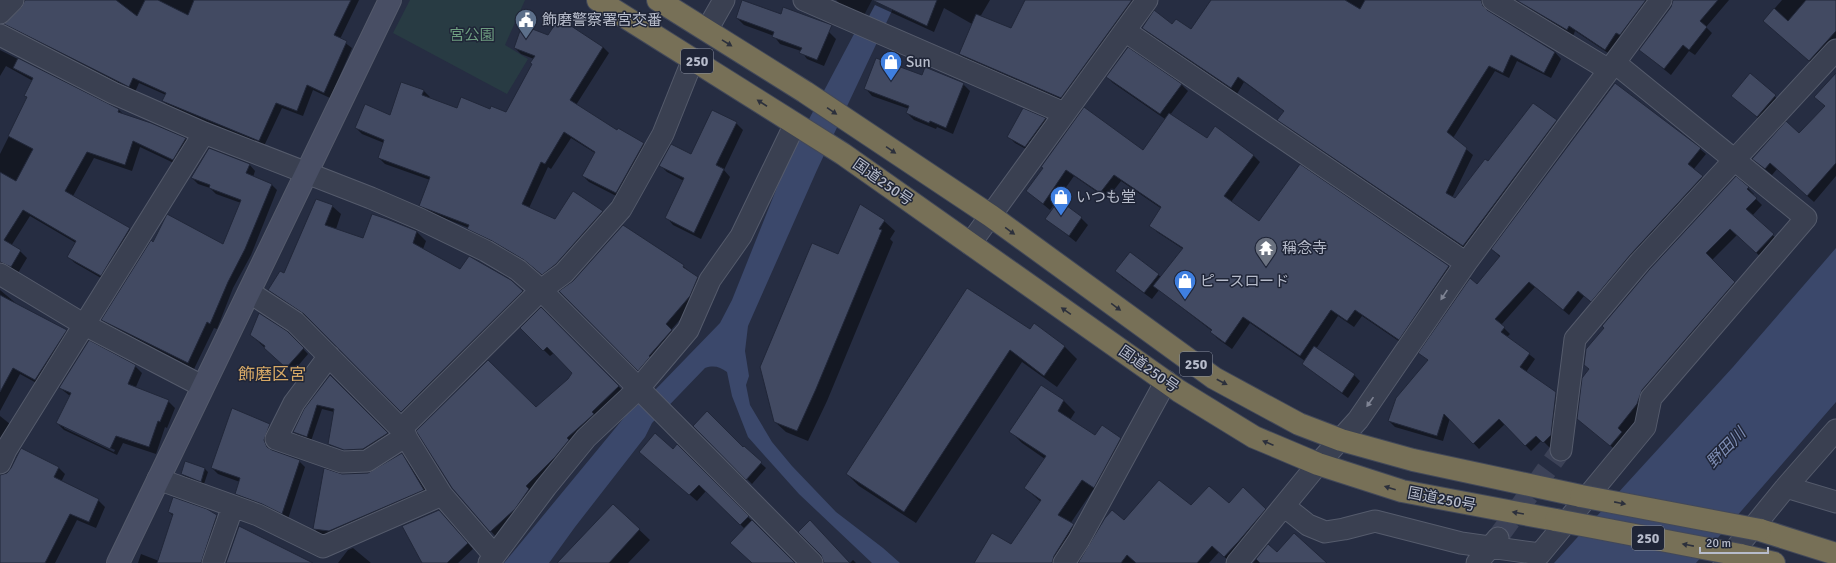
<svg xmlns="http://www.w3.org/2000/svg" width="1836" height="563" viewBox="0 0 1836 563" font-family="Signika,'Noto Sans JP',sans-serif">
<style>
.green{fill:#283b43}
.water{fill:#3b486b}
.shadow{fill:#0007;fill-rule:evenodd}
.building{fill:#424a62;stroke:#212739}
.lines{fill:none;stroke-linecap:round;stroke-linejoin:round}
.street-tunnel{stroke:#3c4257;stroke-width:21;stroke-dasharray:21 10;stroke-linecap:butt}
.street-casing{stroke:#555b6c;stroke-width:23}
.secondary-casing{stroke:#555b6c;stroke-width:24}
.highway-casing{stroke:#424859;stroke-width:24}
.street{stroke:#3a4051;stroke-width:21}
.secondary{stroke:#484e64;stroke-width:22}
.highway{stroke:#777057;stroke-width:22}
.highway-bridge-casing{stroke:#424859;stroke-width:24;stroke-linecap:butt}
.highway-bridge{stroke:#777057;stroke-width:22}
.oneway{fill:#2c303c}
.oneway2{fill:#7f8494}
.labels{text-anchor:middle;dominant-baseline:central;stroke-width:3;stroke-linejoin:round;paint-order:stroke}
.shield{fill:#1f2537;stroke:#898f9f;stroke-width:1}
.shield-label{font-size:14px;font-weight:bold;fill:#b7bccb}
.poi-label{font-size:15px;fill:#b7bccb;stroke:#1f2537;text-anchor:start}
.park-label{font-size:15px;fill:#6e9d80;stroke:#1f2537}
.street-label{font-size:15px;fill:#b7bccb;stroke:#1f2537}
.water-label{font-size:16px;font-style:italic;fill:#7e8db3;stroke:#1f2537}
.quarter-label{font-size:17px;fill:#d7a966;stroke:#1f2537}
</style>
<rect width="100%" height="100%" fill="#262d42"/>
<path class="green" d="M410 0H525L505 45 528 59 507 94 393 33Z"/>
<path class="water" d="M872 0H897L817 170 748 326 745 351 749 376 746 385 750 405 772 442 792 466 836 512 883 548 900 563H872L799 494 748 437 732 396 727 372C720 367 714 365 705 368L652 423 645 437 575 527 549 563H504L627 414 655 390 720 323 732 300 790 155Z
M1836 248V402L1696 563H1554L1733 367Z"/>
<path class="shadow" d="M26 0H359L340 39 352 48 330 98 313 90 303 116 282 108 264 146 169 107 163 101 166 95 139 83 135 92 11 30 6 24 22 9Z
M836 0H990L980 17 1011 29 1025 0H1143L1067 104 966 60 960 54 972 24 944 8 934 32 875 5 868 18 843 7Z
M1213 0H1489L1487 6 1488 12 1555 52 1561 59 1551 78 1517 61 1509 78 1495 71 1453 138 1473 155 1452 198 1455 200 1489 163 1533 104 1562 127 1469 252 1285 126 1279 120 1285 112 1244 82 1237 94 1149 34 1143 28 1173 25 1191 31Z
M1514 0H1657L1611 55 1575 31 1573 36Z
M1674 0H1729L1706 27 1712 33 1695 55 1689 51 1671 75 1640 50 1672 7Z
M1782 0H1836V44L1816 67 1764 21Z
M737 18 829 32 836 39 824 66 807 59 801 51 780 44 774 36 744 25Z
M549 36 603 47 609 53 576 105 617 132 618 130 644 144 650 150 622 199 589 182 583 176 595 153 571 138 551 169 548 167 529 208 556 220 573 192 602 212 608 218 548 280 531 266 499 247 475 235 469 228 426 211 420 205 430 180 385 164 379 158 384 143 362 134 356 128 391 116 423 90 430 97 429 99 457 109 507 113 533 64 534 59 521 54 515 48Z
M1128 49 1182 85 1188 91 1170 115 1207 139 1253 155 1260 162 1231 202 1259 222 1300 166 1449 267 1455 274 1406 346 1362 316 1354 327 1338 316 1316 349 1354 375 1360 381 1348 398 1309 369 1303 364 1305 361 1250 323 1232 349 1218 339 1211 332 1212 331 1159 290 1152 299 1123 278 1116 271 1130 254 1161 277 1183 249 1157 232 1151 225 1162 209 1121 181 1107 199 1074 176 1050 210 1027 191 1044 168 1143 151 1165 119 1113 83 1107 77Z
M0 50 119 110 124 115 151 124 186 139 193 146 180 166 140 147 132 171 94 158 73 196 130 229 136 236 108 282 75 263 68 257 76 243 30 216 11 246 20 251 27 258 18 273 0 271V154L28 98 25 96 33 81 6 66 0 76Z
M1750 75 1782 103 1765 124 1732 96Z
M922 77 963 84 970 91 953 134 937 127 936 129 914 120 907 113 909 109 872 96 866 89Z
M1836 90V176L1814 202 1777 169 1772 175 1753 159 1799 134 1826 107 1815 97Z
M1023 110 1046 119 1052 126 1033 153 1015 143 1008 136Z
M736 123 743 130 724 170 730 177 701 239 673 225 667 218 684 181 667 172 660 165 691 155Z
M1700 149 1706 154 1693 170 1708 183 1597 307 1584 296 1569 315 1535 287 1501 325 1510 334 1507 337 1535 359 1526 372 1561 399 1556 441 1550 448 1542 440 1531 451 1505 424 1479 449 1450 418 1443 441 1395 427 1389 421 1429 361 1420 353 1500 257 1492 249Z
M249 164 255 171 253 177 271 184 277 190 251 255 233 288 217 329 214 328 194 369 109 326 103 320 154 243 224 245 241 203 216 194 210 188 198 184 192 178Z
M1748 188 1754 194 1753 196 1762 205 1752 216 1780 242 1763 259 1737 235 1712 260 1741 290 1624 435 1628 439 1618 452 1578 419Z
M332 206 341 214 336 229 364 239 387 220 417 232 426 241 423 249 461 271 510 281 531 300 411 420 313 322 278 299 269 290 285 275Z
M1081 218 1088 225 1076 242 1047 219Z
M884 221 895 231 890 239 893 242 827 401 808 441 786 432 774 421 839 255Z
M683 266 703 283 695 302 671 330 677 336 644 375 561 292 574 282Z
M0 290 18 305 66 331 73 337 42 386 20 374 0 411Z
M541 308 625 393 497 538 452 487 536 408 568 380 574 373 554 353 550 356 521 328Z
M1034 325 1065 347 1077 359 1057 387 1022 362 916 523 859 486 847 474 1030 330Z
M287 332 308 354 292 373 251 335Z
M135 366 142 373 135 389 168 401 175 408 167 428 165 427 156 454 123 443 117 455 64 430 57 423 70 396 60 388ZM64 426 115 450 114 452 64 428Z
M330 376 392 438 368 453 349 454 333 448 329 444 334 412 322 409 311 441 298 436 294 432ZM332 445 349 451 348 453 332 447Z
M1041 387 1064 401 1075 412 1070 420 1095 437 1120 439 1132 450 1105 498 1093 490 1070 524 1084 536 1068 563H983L1011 545 1041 502 1025 488 1045 459 1022 443 1011 432Z
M0 416 15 428 0 448Z
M269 425 275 431 269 446 271 451 299 461 305 467 288 519 242 500 236 494 240 482 218 474 212 468Z
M694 426 744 449V448L766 468 752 484Z
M677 446 794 563H753L745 529 706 491 697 501 647 458 673 450Z
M402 454 407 460 429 495 335 537 320 534 314 529 342 475 368 474Z
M58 467 65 474 61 482 98 500 105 507 96 528 77 520 55 563H0V492Z
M205 469 208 472 204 484 185 477 182 474Z
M613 505 650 540 628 563H571Z
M1229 505 1265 509 1272 516 1231 563 1219 552 1209 563H1079L1124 521 1192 506Z
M169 512 217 516 223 522 209 563H138L141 554 159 561 173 516Z
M444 516 473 549 458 563H423Z
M1268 546 1277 554 1325 563H1253Z
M353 548 371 563H338L348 550Z
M853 560 856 563H850Z"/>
<path class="building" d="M25 0H116L137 16 145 0H158L188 15 194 0H351L334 35 347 41 324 93 307 85 297 111 276 103 259 141 162 101 166 93 133 78 129 87 4 24 21 8Z
M742 0 781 14 783 7 832 25 817 60 799 53 802 48 772 37 774 32 736 18Z
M872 0H937L927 26Z
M1025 0H1132L1061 98 959 54 976 14 1011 28Z
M1211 0H1345L1360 9 1365 0H1481L1483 6 1487 10 1555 52 1544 73 1511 55 1503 73 1489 66 1447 132 1467 148 1446 193 1455 198 1485 159 1488 161 1533 103 1557 120 1463 246 1277 120 1284 111 1238 77 1231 88 1142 28 1154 10 1172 24 1176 19 1191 29Z
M1516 0H1646L1620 35 1616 33 1605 50 1569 26 1567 30Z
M1673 0H1718L1700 21 1707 27 1689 50 1683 45 1664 69 1639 50 1671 7Z
M1806 0H1836V31L1809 61 1763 21 1774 8 1788 21Z
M559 18 603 47 570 100 617 130 618 128 644 143 616 193 582 176 595 152 564 132 545 164 541 162 522 204 555 219 573 191 603 211 556 264 542 275 524 260 492 241 467 229 469 225 419 206 430 177 378 158 384 140 355 128 365 104 390 115 401 82 424 90 422 95 457 108 461 97 490 109 491 106 506 112 532 64 530 63 535 56 514 48 522 25 548 35Z
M1128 47 1182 84 1160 114 1106 77Z
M18 58 119 109 118 112 151 123 186 138 173 160 133 141 125 165 87 152 65 191 130 228 101 276 67 257 76 241 23 210 4 240 21 250 11 267 0 262V172L16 181 33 149 8 136 27 97 24 96 33 78 13 68Z
M876 58 922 75 925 67 964 83 946 128 930 121 929 123 906 113 909 106 864 89Z
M1750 73 1776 95 1757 117 1731 96Z
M1836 73V163L1807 196 1770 163 1765 169 1752 159 1786 121 1799 133 1825 106 1814 97Z
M1615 83 1701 148 1688 164 1703 176 1631 254 1591 302 1578 291 1563 310 1529 282 1495 319 1505 327 1501 332 1530 353 1520 367 1556 392 1551 435 1543 443 1536 436 1525 446 1499 419 1473 444 1444 414 1437 436 1388 421 1396 398 1428 360 1418 353 1470 278 1477 284 1500 256 1491 249Z
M1084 107 1143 150 1169 113 1207 138 1215 126 1254 155 1224 196 1259 221 1300 164 1449 266 1399 340 1355 310 1347 321 1331 310 1300 356 1243 317 1225 343 1210 332 1212 330 1153 286 1183 248 1149 226 1161 207 1114 175 1100 193 1066 170 1043 204 1026 191 1043 168 1041 167Z
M1023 108 1046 118 1025 147 1007 137Z
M712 110 737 122 716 165 724 169 694 233 665 218 684 178 659 166 671 144 691 154Z
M209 148 250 164 246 173 272 184 245 249 228 282 210 324 207 322 188 363 101 320 151 240 153 242 167 214 223 244 241 200 209 188 210 185 191 178Z
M1736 176 1749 187 1747 189 1757 198 1746 209 1774 234 1756 253 1730 229 1706 253 1735 282 1642 390 1637 404 1618 428 1622 432 1610 446 1577 419 1582 378 1589 369 1584 365 1586 349 1604 328 1602 326 1649 270Z
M316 199 333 205 325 225 363 238 372 214 387 219 417 231 413 243 460 269 469 256 511 280 523 291 401 412 304 314 268 290 280 271 284 273Z
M1059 200 1082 217 1069 236 1045 219Z
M860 204 885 220 879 229 882 230 816 389 797 431 774 422 760 367 812 243 838 254Z
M623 225 684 265 683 267 698 277 690 296 666 324 672 330 649 356 650 357 638 371 559 291 573 281Z
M1130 252 1159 274 1144 293 1115 271Z
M967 288 1030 329 1034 323 1065 346 1044 376 1010 350 904 512 846 474Z
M0 295 67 330 35 380 13 368 0 392Z
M541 307 619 386 592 412 594 414 567 438 569 440 555 457 526 486 529 489 515 509 490 532 452 488 416 431 488 360 536 407 568 379 572 373 547 347 543 351 520 328Z
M259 313 287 331 304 348 286 368 264 348 265 346 250 335Z
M89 340 136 365 128 384 169 400 160 422 158 421 149 447 116 436 110 449 56 423 71 393 59 388Z
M1314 346 1355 374 1342 393 1302 364Z
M330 375 388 433 363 449 344 450 328 444 334 409 317 405 307 437 293 432 304 409Z
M1041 385 1064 400 1058 411 1095 435 1102 425 1121 438 1094 488 1082 480 1058 515 1074 524 1054 556 1052 563H974L992 533 1011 544 1041 500 1024 488 1046 456 1009 432Z
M232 408 270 424 264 440 267 447 272 450 300 460 282 514 262 504 235 494 240 478 211 468Z
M707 411 743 447 744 446 762 462 746 480 693 426Z
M655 433 673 449 677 444 749 516 740 525 699 485 689 495 639 452Z
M21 448 59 467 54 477 99 499 89 522 70 514 45 563H0V475L7 473 11 468Z
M402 453 424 490 329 531 313 529 324 468 342 474 368 473Z
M185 461 205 468 201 482 181 474Z
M1159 480 1191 505 1209 486 1229 503 1243 487 1266 509 1238 542 1224 557 1212 546 1197 563H1136L1127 555 1121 563H1078L1105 518 1112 510 1124 520Z
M173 497 207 509 217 515 201 563H157L173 514 168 512Z
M613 504 640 529 609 563H557Z
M439 510 468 543 447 563H422L402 526Z
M752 520 795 563H752L730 543Z
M810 520 850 563H824L821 555 798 532Z
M239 526 313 563H226Z
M1294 533 1327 563H1260L1256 559 1268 544 1277 552Z"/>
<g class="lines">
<path class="street-tunnel" d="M1498 537 1561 450"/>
<g class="street-casing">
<path id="street" d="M804 0 1064 113
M1493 0 1609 70
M0 13 13 0
M707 30 724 0
M1125 31 1466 263
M0 35 113 93 204 133 371 198 420 219 486 251 518 270 541 290 812 563
M970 244 1147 0
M0 274 83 324 202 386
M249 292 295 322 401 429 442 495 494 555
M329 356 294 403 276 439 342 462 367 461 406 436
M401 429 541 290 564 273 621 209 663 134 693 59
M1561 450 1575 339 1640 262 1836 50
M0 463 6 450 204 133
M158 479 258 515 323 547 442 495
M1786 487 1836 502
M1284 506 1308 525 1325 532 1344 529 1375 521 1461 543 1540 554 1645 427 1651 398 1806 218 1615 63
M213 563 233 506
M489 563 546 487 586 438 638 389 688 330 710 280 741 236 795 124
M1064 563 1079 540 1166 381
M1237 563 1318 464 1358 420 1466 263 1661 0
M1477 563 1498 538
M1724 563 1786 487 1836 430"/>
</g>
<g class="secondary-casing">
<path id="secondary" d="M118 563 390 0"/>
</g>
<g class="highway-casing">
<path id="highway" d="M598 0 843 154 1179 391 1254 437 1318 464 1402 491 1556 520
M658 0 805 92 991 216 1214 378 1299 424 1341 440 1413 460 1581 496
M1760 530 1836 554
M1740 555 1774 563"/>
</g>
<use href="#street" class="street"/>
<use href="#secondary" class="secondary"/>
<use href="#highway" class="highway"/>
<g class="highway-bridge-casing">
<path id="highway-bridge" d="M1581 496 1760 530
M1556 520 1740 555"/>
</g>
<use href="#highway-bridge" class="highway-bridge"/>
</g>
<defs><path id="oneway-solid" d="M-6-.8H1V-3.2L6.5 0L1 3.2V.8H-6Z"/></defs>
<g class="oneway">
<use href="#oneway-solid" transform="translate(727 43) rotate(32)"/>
<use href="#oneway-solid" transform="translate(762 103) rotate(-147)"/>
<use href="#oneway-solid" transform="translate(832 111) rotate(34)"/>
<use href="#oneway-solid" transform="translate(891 150) rotate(34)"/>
<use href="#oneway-solid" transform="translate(1010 231) rotate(36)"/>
<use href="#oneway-solid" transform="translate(1116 307) rotate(36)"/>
<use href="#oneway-solid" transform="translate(1066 311) rotate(-145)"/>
<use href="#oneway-solid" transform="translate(1222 382) rotate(28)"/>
<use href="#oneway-solid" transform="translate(1268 443) rotate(-157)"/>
<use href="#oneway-solid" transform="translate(1390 488) rotate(-162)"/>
<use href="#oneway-solid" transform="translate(1620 503) rotate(11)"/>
<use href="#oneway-solid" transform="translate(1518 513) rotate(-170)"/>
<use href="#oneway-solid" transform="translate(1688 545) rotate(-169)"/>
</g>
<g class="oneway2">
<use href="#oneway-solid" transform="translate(1444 295) rotate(124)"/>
<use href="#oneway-solid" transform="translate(1370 402) rotate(125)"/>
</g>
<defs>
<g id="civic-pin" transform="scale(1.15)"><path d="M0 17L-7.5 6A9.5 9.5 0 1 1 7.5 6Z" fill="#5c6f8a" stroke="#1f2537"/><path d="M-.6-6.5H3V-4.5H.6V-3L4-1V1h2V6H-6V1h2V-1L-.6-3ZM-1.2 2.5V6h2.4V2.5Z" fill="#fff"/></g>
<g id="shop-pin" transform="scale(1.15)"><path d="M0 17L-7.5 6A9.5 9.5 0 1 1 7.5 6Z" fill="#3f7fe0" stroke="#1f2537"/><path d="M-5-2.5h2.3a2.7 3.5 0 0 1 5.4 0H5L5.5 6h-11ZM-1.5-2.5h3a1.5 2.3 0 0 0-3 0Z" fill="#fff"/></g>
<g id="temple-pin" transform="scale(1.15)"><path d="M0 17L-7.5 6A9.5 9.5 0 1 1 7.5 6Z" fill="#6b7280" stroke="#1f2537"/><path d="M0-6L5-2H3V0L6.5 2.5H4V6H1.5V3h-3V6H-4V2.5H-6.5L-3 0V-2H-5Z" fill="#fff"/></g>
</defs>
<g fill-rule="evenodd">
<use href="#civic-pin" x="526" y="20"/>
<use href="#shop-pin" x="891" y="62"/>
<use href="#shop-pin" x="1061" y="197"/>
<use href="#temple-pin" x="1266" y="248"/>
<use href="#shop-pin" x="1185" y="281"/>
</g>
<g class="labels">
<g class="shield">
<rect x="681" y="49" width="32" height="24" rx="3"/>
<rect x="1180" y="352" width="32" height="24" rx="3"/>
<rect x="1632" y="526" width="32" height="24" rx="3"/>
</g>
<g class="shield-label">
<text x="697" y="61">250</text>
<text x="1196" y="364">250</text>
<text x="1648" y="538">250</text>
</g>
<g class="poi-label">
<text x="542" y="20">飾磨警察署宮交番</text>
<text x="906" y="62">Sun</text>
<text x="1076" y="197">いつも堂</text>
<text x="1282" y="248">稱念寺</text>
<text x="1200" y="281">ピースロード</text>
</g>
<g class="park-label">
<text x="472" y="35">宮公園</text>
</g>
<g class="street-label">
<text transform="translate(883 182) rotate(35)">国道250号</text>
<text transform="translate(1149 369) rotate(35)">国道250号</text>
<text transform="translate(1442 499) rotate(11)">国道250号</text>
</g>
<g class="water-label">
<text transform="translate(1726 448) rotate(-46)">野田川</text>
</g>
<g class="quarter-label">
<text x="272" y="374">飾磨区宮</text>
</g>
</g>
<path d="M1700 547v6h68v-6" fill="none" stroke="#b7bccb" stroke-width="2"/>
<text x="1706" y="547" font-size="12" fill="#b7bccb" stroke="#1f2537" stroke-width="3" paint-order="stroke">20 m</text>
</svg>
